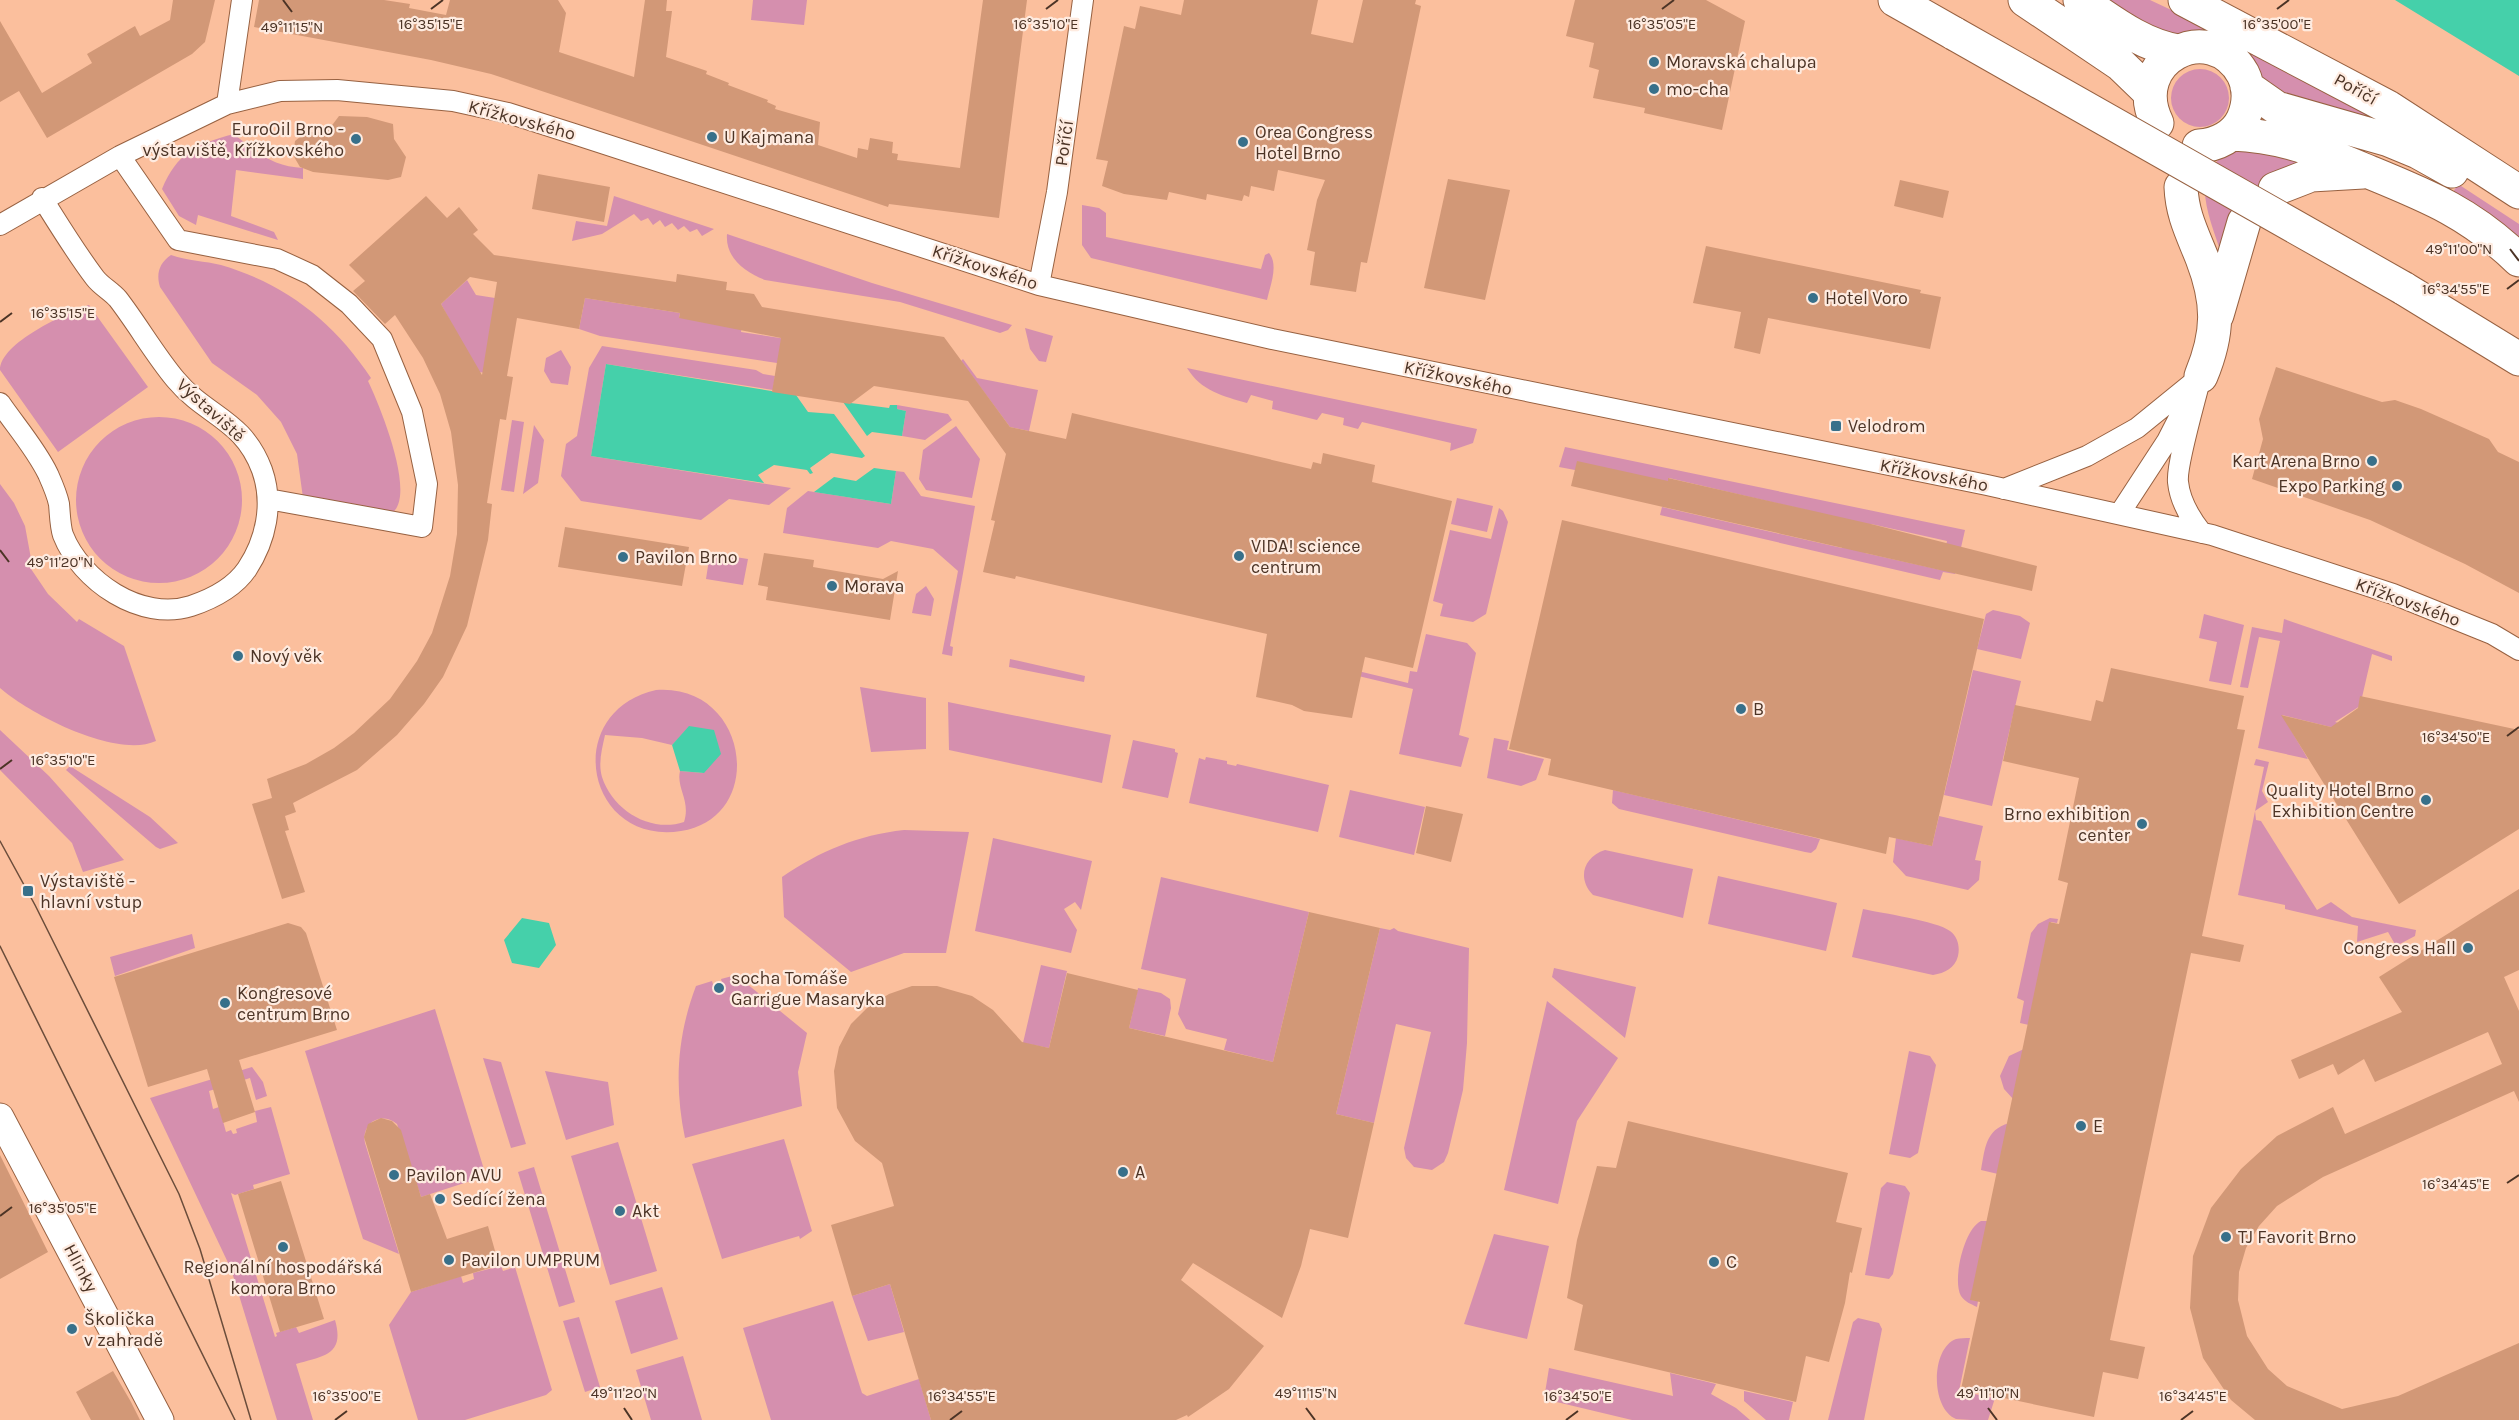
<svg xmlns="http://www.w3.org/2000/svg" width="2519" height="1420" viewBox="0 0 2519 1420" font-family="Karla,sans-serif">
<style>
.green{fill:#d58fae;fill-rule:evenodd}
.water{fill:#45d0aa}
.building{fill:#d29877;fill-rule:evenodd}
.lines{fill:none;stroke-linecap:round;stroke-linejoin:round}
.street-casing{stroke:#976141;stroke-width:22}
.secondary-casing{stroke:#976141;stroke-width:29}
.highway-casing{stroke:#976141;stroke-width:35}
.street{stroke:#fff;stroke-width:20}
.secondary{stroke:#fff;stroke-width:27}
.highway{stroke:#fff;stroke-width:33}
.tram{stroke:#6b4d3b;stroke-width:1.5}
.highway-bridge-casing{stroke:#976141;stroke-width:35;stroke-linecap:butt}
.highway-bridge{stroke:#fff;stroke-width:33}
.ticks{fill:none;stroke:#4c3426;stroke-width:2}
.poi-dot{fill:#38708a;stroke:#feebe0;stroke-width:2}
.labels{text-anchor:middle;dominant-baseline:central;stroke-width:4.5;stroke-linejoin:round;paint-order:stroke}
.poi-label{font-size:18px;fill:#4c3426;stroke:#feebe0;text-anchor:start}
.street-label{font-size:18px;fill:#4c3426;stroke:#feebe0}
.ticks-label{font-size:15px;text-anchor:middle;fill:#4c3426;stroke:#feebe0;stroke-width:4.5;stroke-linejoin:round;paint-order:stroke}
</style>
<rect width="100%" height="100%" fill="#fbbf9d"/>
<path class="green" d="M753 0H807L804 25 751 20Z
M2105 0H2150L2214 30 2398 129 2287 99 2169 38Z
M2171 98a29 29 0 1 1 58 0a29 29 0 1 1-58 0Z
M234 134C256 152 273 167 303 168V179L236 170 231 216 274 232 278 240 198 215 196 225 179 216 162 189C177 153 196 144 234 134Z
M2248 147 2310 163 2222 256C2207 210 2183 162 2248 147Z
M2458 184 2519 224V243L2453 192Z
M614 196 714 229 702 236 697 229 690 232 684 226 678 230 672 223 665 227 660 220 653 225 648 218 641 221 634 214 602 234 572 241 576 221 607 226Z
M1082 205 1099 208 1106 213V237L1261 269 1265 255 1269 253C1279 265 1270 286 1267 300L1091 258 1082 245Z
M727 234 872 283 1012 325 1008 330 1000 333 900 302 765 280C745 272 725 258 727 234Z
M171 255C188 261 205 261 221 265 286 284 334 322 371 378L368 381C379 404 417 495 392 513L303 498 297 454 281 422 257 395 212 363 160 287C156 274 159 263 171 255Z
M467 280 476 295 495 298 488 373 478 372 441 304Z
M585 298 680 313 679 318 745 307 741 332 793 340 777 363 600 336 579 329Z
M89 305 148 387 58 452 0 370C0 343 66 313 89 305Z
M1025 328 1053 336 1046 362 1039 361 1030 349Z
M602 346 756 370 763 374 775 376 773 390 606 364 591 456 791 488 769 505 729 499 701 520 581 501 561 476 566 444 577 436 589 368Z
M561 350 571 367 568 385 551 383 544 371 546 358Z
M963 359 977 378 1038 390 1029 431 1010 427 961 361Z
M1187 368 1477 429 1473 443 1450 451 1451 443 1362 422 1358 429 1343 425 1344 418 1322 413 1317 420 1272 409 1273 401 1251 395 1247 403C1223 396 1201 391 1187 368Z
M897 405 948 414 952 420 925 440 902 436 906 411 897 409Z
M76 500a83 83 0 1 1 166 0a83 83 0 1 1-166 0Z
M512 420 524 422 514 492 501 490Z
M534 425 544 440 538 483 523 494Z
M956 426 980 459 972 498 926 490 919 479 923 450Z
M1565 447 1965 530 1955 574 1943 572 1940 580 1660 515 1662 507 1842 548 1849 520 1669 478 1663 503 1575 470 1559 467ZM1871 524 1947 541 1941 570 1865 553Z
M896 471 904 472 921 496 975 506 950 646 953 647 952 656 942 654 958 571 933 549 891 541 878 548 783 533 787 508 808 491 891 504Z
M0 484 14 503 25 526 32 564 29 566 48 594 77 622 79 619 124 646 156 741C116 759 30 714 0 688Z
M1457 498 1493 506 1487 532 1451 524Z
M1499 508 1503 511 1508 522 1486 614 1473 622 1440 616 1443 604 1433 601 1450 530 1491 539Z
M710 553 748 559 743 585 706 579Z
M926 586 934 599 931 616 912 613 916 594Z
M1993 610 2020 616 2030 623 2021 659 1977 649 1986 614Z
M2204 614 2244 625 2231 685 2209 681 2217 642 2199 638Z
M2284 619 2392 656V661L2372 654 2360 706 2335 722 2353 727 2351 732 2282 715 2308 759 2258 748 2280 641 2259 637 2248 688 2240 687 2252 627 2282 633Z
M1426 634 1467 643 1476 653 1459 735 1469 738 1461 767 1399 754 1413 689 1333 670 1337 666 1408 683 1410 671 1417 672Z
M1010 659 1085 676 1084 682 1009 667Z
M1973 670 2021 681 1992 806 1944 795Z
M860 687 926 698V749L871 752Z
M656 690C749 683 768 817 681 831 586 846 560 712 656 690ZM690 726 704 773 680 771C676 788 691 801 684 822 651 833 613 811 602 777 598 763 602 749 605 735L642 738 672 745Z
M948 702 1111 735 1102 783 949 750Z
M0 730 49 776 124 860 83 872 72 843 0 770Z
M1494 738 1509 741 1507 750 1544 759 1536 780 1521 786 1487 778Z
M1133 740 1175 749V752L1178 753 1168 798 1122 788Z
M1206 757 1227 761V764L1236 766 1237 764 1329 785 1318 832 1189 803 1199 758 1205 760Z
M2256 759 2269 762 2262 791 2268 802 2255 811 2256 820 2261 821 2317 910 2331 902 2352 917 2416 930 2415 936 2396 946 2388 932 2357 942 2358 926 2285 909V905L2238 895 2264 767 2254 765Z
M70 766 150 817 178 843 160 849 156 847 66 770Z
M1350 790 1425 807 1414 855 1339 837Z
M1613 790 1820 839 1816 849 1811 853 1805 852 1619 809 1612 803Z
M1939 816 1983 826 1975 860 1981 861 1979 880 1968 890 1906 876 1893 862 1896 838 1932 846Z
M904 830 969 832 946 953H904L851 972 784 917 782 877C820 851 858 835 904 830Z
M993 838 1092 861 1081 910 1075 902 1064 909 1077 930 1071 953 975 931Z
M1605 850 1693 869 1683 918 1593 895C1577 879 1583 857 1605 850Z
M1718 876 1837 903 1826 951 1708 924Z
M1161 877 1309 912 1273 1062 1224 1050 1227 1039 1186 1029 1178 1014 1186 979 1141 969Z
M1863 909C1881 913 1937 921 1950 931 1958 937 1960 947 1958 956 1955 968 1945 973 1933 975L1852 957Z
M2050 918 2058 919 2057 923 2051 922 2029 1025 2020 1023 2024 1001 2017 998 2031 933 2038 924Z
M1380 928 1390 930 1394 928 1398 931 1469 948 1467 1043 1463 1090 1448 1153 1444 1162 1432 1170 1414 1167 1406 1158 1404 1148 1431 1032 1396 1024 1374 1123 1336 1114Z
M192 934 195 948 115 976 110 957Z
M1041 965 1067 971 1049 1048 1023 1043Z
M1554 968 1636 987 1625 1038 1552 977Z
M736 975 807 1033 798 1072 802 1106 685 1138C674 1085 677 1036 696 986L712 981 716 994 724 991 721 979Z
M1138 988 1161 993 1170 999 1171 1008 1165 1036 1129 1028Z
M1547 1001 1618 1058 1577 1121 1558 1204 1504 1190Z
M435 1009 486 1176 421 1197 397 1124C381 1111 361 1123 365 1143L399 1254 363 1239 305 1051Z
M2024 1049 2014 1100 2004 1089 2000 1076 2009 1056Z
M1909 1051 1930 1056 1936 1065 1918 1153 1910 1158 1889 1154Z
M483 1058 501 1062 526 1144 511 1148Z
M252 1067 263 1082 267 1096 256 1100 250 1078 209 1091 213 1109 219 1107 226 1132 231 1130 233 1134 237 1133 236 1129 257 1122 255 1111 271 1107 290 1174 253 1185 254 1189 235 1195 231 1193 275 1337 277 1336 276 1333 296 1327 299 1333 335 1320C345 1355 324 1356 296 1364L313 1420H277L231 1269 150 1098Z
M545 1071 608 1082 614 1125 566 1140Z
M2009 1123 1998 1174 1981 1170C1985 1149 1985 1130 2009 1123Z
M784 1139 812 1231 800 1239 799 1236 722 1259 692 1164Z
M618 1142 657 1271 610 1285 571 1156Z
M534 1167 575 1302 559 1307 518 1172Z
M1887 1182 1905 1186 1910 1193 1893 1274 1889 1279 1865 1275 1881 1188Z
M1981 1221H1988L1971 1300 1978 1301 1977 1307C1971 1304 1965 1302 1961 1296 1952 1280 1964 1229 1981 1221Z
M1494 1234 1549 1246 1527 1339 1464 1324Z
M501 1266 503 1271 515 1267 552 1390 546 1395 465 1420H418L389 1325 411 1292 461 1276 463 1283 474 1279 473 1273Z
M890 1284 904 1332 868 1341 852 1296Z
M662 1287 678 1339 631 1354 615 1301Z
M833 1301 862 1393 867 1396 919 1379 931 1420H771L743 1328Z
M579 1317 600 1387 585 1392 563 1321Z
M1858 1318 1879 1323 1882 1329 1864 1420H1828L1853 1322Z
M1970 1338 1959 1391 1995 1398 1988 1420C1979 1420 1964 1420 1956 1419 1930 1408 1931 1348 1956 1339 1960 1338 1966 1338 1970 1338Z
M683 1356 702 1420H651L636 1370Z
M1549 1368 1673 1396 1670 1373 1716 1384 1711 1394 1736 1408 1750 1420H1632L1544 1399Z
M1744 1391 1793 1402 1789 1420H1766L1744 1401Z"/>
<path class="water" d="M2395 0H2519V76Z
M606 364 796 395 808 412 834 414 865 456 862 458 831 453 810 468 813 473 810 474 807 470 774 465 758 475 764 483 591 456Z
M843 402 889 408 890 405H897V409L906 411 902 436 872 432 867 436Z
M874 468 896 471 891 504 814 492 834 477 856 481Z
M689 726 714 730 721 754 704 773 680 771 672 745Z
M522 918 549 923 556 945 539 968 512 963 504 940Z"/>
<path class="building" d="M173 0H215L205 42 192 54 47 138 19 91 0 102V21L42 93 92 63 87 54 135 26 140 36 170 20Z
M259 0H384L410 4 409 8 446 15 450 0H558L566 13 559 52 634 77 645 0H667L666 11H672L666 57 707 71 706 74 729 83 728 85 768 100 767 102 776 106 775 109 820 122 818 145 857 158 858 148 868 150 870 138 893 142 892 153 898 154 897 160 960 168 983 0H1027L999 218 889 204 888 207 491 74 431 60 254 27Z
M1184 0H1318L1311 34 1353 43 1363 0H1416L1415 4 1421 6 1367 263 1361 262 1356 292 1310 285 1315 252 1307 250 1317 200 1325 180 1278 170 1274 191 1251 186 1249 197 1244 195 1242 201 1207 194 1206 200 1169 192 1167 200 1124 194 1102 186 1108 161 1096 159 1124 26 1135 29 1140 6 1181 15Z
M1575 0H1706L1745 21 1722 130 1644 113 1645 108 1593 98 1599 70 1589 67 1594 43 1566 36Z
M339 116 367 117 393 124 394 139 406 157 401 177 388 180 313 172 300 167 293 155 295 141 306 132H327Z
M538 174 610 187 604 222 532 209Z
M1448 179 1510 190 1485 300 1424 288Z
M1900 180 1949 191 1943 218 1894 206Z
M426 196 447 218 459 207 478 230 473 234 494 255 676 282 677 274 727 282 726 290 754 294 762 307 944 337 1010 427 1066 439 1072 413 1311 469 1313 462 1321 464 1323 453 1375 465 1372 482 1452 501 1413 668 1365 657 1352 718 1304 711 1292 705 1256 697 1267 634 1016 576 1015 579 983 572 995 521 991 520 1006 454 968 401 874 386 850 404 772 392 781 338 679 318 680 313 585 298 579 329 517 318 507 376 513 377 506 420 500 419 487 503 492 504 488 540 467 626 443 677 424 704 397 735 357 770 293 803 296 812 285 816 289 830 285 831 305 892 282 899 252 804 272 798 267 779 306 764 334 748 354 733 390 699 417 661 432 633 450 576 457 534 458 485 451 432 440 394 423 358 395 315 385 324 353 291 365 281 349 265ZM470 277 497 282 482 375 441 304Z
M1706 246 1921 290 1920 293 1941 297 1930 349 1768 318 1760 354 1734 348 1741 312 1693 303Z
M2276 367 2382 402 2395 400 2421 409 2489 439 2498 452 2519 462V593L2465 564 2370 520 2252 479 2263 439 2259 419Z
M1577 461 1668 481V478L1871 524 2037 566 2032 591 1571 486Z
M1562 520 1984 619 1932 846 1889 837 1886 854 1548 775 1551 759 1509 749Z
M565 527 689 547 682 586 558 567Z
M764 553 814 560 813 567 883 579 898 571 890 620 766 600 768 587 758 585Z
M2111 668 2244 696 2237 729 2245 730 2202 936 2244 945 2240 962 2191 953 2110 1340 2145 1347 2138 1379 2103 1372 2094 1417 1961 1389 1980 1302 1970 1300 2049 922 2059 924 2068 883 2058 880 2079 778 2003 761 2015 705 2091 721 2096 700 2103 702Z
M2360 696 2519 730V829L2399 904 2281 715 2331 727 2358 708Z
M1426 806 1463 814 1451 862 1416 853Z
M2519 889V970L2504 977 2519 1011V1102L2514 1091 2323 1177 2277 1206 2259 1226 2246 1248 2239 1272 2238 1300 2247 1336 2268 1369 2287 1386 2342 1409 2398 1396 2519 1343V1420H2255L2231 1400 2203 1358 2190 1308 2193 1256 2211 1208 2241 1169 2277 1136 2333 1107 2345 1134 2502 1064 2488 1032 2375 1082 2364 1059 2338 1075 2333 1064 2299 1079 2291 1060 2402 1012 2379 977Z
M1309 912 1380 928 1336 1114 1374 1123 1348 1238 1310 1229 1301 1266 1282 1318 1193 1263 1181 1280 1264 1346 1229 1389 1188 1417 1187 1415 1176 1420H931L890 1284 852 1296 831 1225 894 1206 882 1163 855 1141 837 1108 834 1071 839 1047 851 1024 868 1007 889 994 912 986H937L972 996 993 1010 1022 1042 1049 1048 1067 973 1138 990 1129 1028 1273 1062Z
M288 923 301 927 306 933 337 1030 239 1060 255 1112 223 1123 207 1069 148 1087 114 977Z
M381 1118 392 1121 401 1130 421 1197 430 1194 447 1239 488 1226 499 1265 411 1292 364 1137 368 1124Z
M1628 1121 1848 1173 1836 1222 1862 1228 1852 1273 1850 1272 1845 1303 1829 1362 1806 1356 1796 1402 1574 1350 1583 1305 1567 1298 1577 1240 1597 1166 1616 1168Z
M0 1155 48 1252 0 1279Z
M281 1181 324 1319 280 1332 238 1194Z
M113 1371 131 1402 140 1420H91L76 1392Z"/>
<g class="lines">
<g class="street-casing">
<path id="street" d="M227 104 242 0
M120 156 178 240 277 259 312 275 349 304 382 339 412 412 427 484 422 527 268 499
M0 225 120 156 227 104 280 91 337 90 453 101 508 113 574 134 1039 285 1272 339 1987 485 2212 535 2393 594 2492 634 2519 650
M1039 285 1057 192 1083 0
M2201 376C2196 398 2176 465 2178 482 2180 502 2190 518 2202 533
M0 403C15 425 36 449 48 474 52 483 57 494 59 504 60 514 60 526 63 535 81 581 141 622 191 606 212 599 234 588 247 569 266 540 274 504 262 470 243 419 207 417 176 380 155 355 138 325 118 299 111 291 101 286 95 278 76 253 59 225 42 198
M2004 489 2087 456 2137 428 2201 376
M2120 513 2167 441 2188 400"/>
</g>
<g class="secondary-casing">
<path id="secondary" d="M0 1117 160 1420"/>
</g>
<g class="highway-casing">
<path id="highway" d="M1895 0 1955 34
M2025 0 2120 64 2149 92
M2080 0C2110 20 2141 45 2178 51
M2185 0 2388 107 2519 192
M2247 87 2277 108 2389 140 2418 152 2452 171
M2157 123C2126 60 2210 16 2243 74 2250 88 2249 105 2243 119 2235 136 2217 145 2199 146
M2232 134C2285 136 2321 152 2369 172 2430 197 2470 213 2519 260
M2181 187C2182 214 2192 233 2202 258 2219 302 2219 333 2201 376
M2275 189 2311 175 2363 172
M2403 288 2519 359
M2217 315 2244 222"/>
</g>
<use href="#street" class="street"/>
<use href="#secondary" class="secondary"/>
<use href="#highway" class="highway"/>
<path class="tram" d="M0 841 35 905 179 1194 200 1249 251 1420
M0 946 235 1420"/>
<g class="highway-bridge-casing">
<path id="highway-bridge" d="M1955 34 2403 288"/>
</g>
<use href="#highway-bridge" class="highway-bridge"/>
</g>
<path class="ticks" d="M283 0 292 12M431 9 443 0M1046 9 1058 0M1662 9 1674 0M2277 9 2289 0M2510 249 2519 261M2507 289 2519 280M0 322 12 313M0 550 9 562M2507 736 2519 727M0 769 12 760M2507 1183 2519 1175M0 1216 12 1207M624 1408 632 1420M1306 1408 1315 1420M1988 1408 1997 1420M335 1420 347 1411M950 1420 962 1411M1566 1420 1578 1411M2181 1420 2193 1411"/>
<g class="poi-dot">
<circle cx="1654" cy="62" r="6"/>
<circle cx="1654" cy="89" r="6"/>
<circle cx="712" cy="137" r="6"/>
<circle cx="356" cy="139" r="6"/>
<circle cx="1243" cy="142" r="6"/>
<circle cx="1813" cy="298" r="6"/>
<rect x="1830" y="420" width="12" height="12" rx="3"/>
<circle cx="2372" cy="461" r="6"/>
<circle cx="2397" cy="486" r="6"/>
<circle cx="1239" cy="556" r="6"/>
<circle cx="623" cy="557" r="6"/>
<circle cx="832" cy="586" r="6"/>
<circle cx="238" cy="656" r="6"/>
<circle cx="1741" cy="709" r="6"/>
<circle cx="2426" cy="800" r="6"/>
<circle cx="2142" cy="824" r="6"/>
<rect x="22" y="885" width="12" height="12" rx="3"/>
<circle cx="2468" cy="948" r="6"/>
<circle cx="719" cy="988" r="6"/>
<circle cx="225" cy="1003" r="6"/>
<circle cx="2081" cy="1126" r="6"/>
<circle cx="1123" cy="1172" r="6"/>
<circle cx="394" cy="1175" r="6"/>
<circle cx="440" cy="1199" r="6"/>
<circle cx="620" cy="1211" r="6"/>
<circle cx="2226" cy="1237" r="6"/>
<circle cx="283" cy="1247" r="6"/>
<circle cx="449" cy="1260" r="6"/>
<circle cx="1714" cy="1262" r="6"/>
<circle cx="72" cy="1329" r="6"/>
</g>
<g class="labels">
<g class="poi-label">
<text x="1666" y="62">Moravská chalupa</text>
<text x="1666" y="89">mo-cha</text>
<text x="344" y="129" text-anchor="end">EuroOil Brno -<tspan x="344" dy="21">výstaviště, Křížkovského</tspan></text>
<text x="1255" y="132">Orea Congress<tspan x="1255" dy="21">Hotel Brno</tspan></text>
<text x="724" y="137">U Kajmana</text>
<text x="1825" y="298">Hotel Voro</text>
<text x="1848" y="426">Velodrom</text>
<text x="2360" y="461" text-anchor="end">Kart Arena Brno</text>
<text x="2385" y="486" text-anchor="end">Expo Parking</text>
<text x="1251" y="546">VIDA! science<tspan x="1251" dy="21">centrum</tspan></text>
<text x="635" y="557">Pavilon Brno</text>
<text x="844" y="586">Morava</text>
<text x="250" y="656">Nový věk</text>
<text x="1753" y="709">B</text>
<text x="2414" y="790" text-anchor="end">Quality Hotel Brno<tspan x="2414" dy="21">Exhibition Centre</tspan></text>
<text x="2130" y="814" text-anchor="end">Brno exhibition<tspan x="2130" dy="21">center</tspan></text>
<text x="40" y="881">Výstaviště -<tspan x="40" dy="21">hlavní vstup</tspan></text>
<text x="2456" y="948" text-anchor="end">Congress Hall</text>
<text x="731" y="978">socha Tomáše<tspan x="731" dy="21">Garrigue Masaryka</tspan></text>
<text x="237" y="993">Kongresové<tspan x="237" dy="21">centrum Brno</tspan></text>
<text x="2093" y="1126">E</text>
<text x="1135" y="1172">A</text>
<text x="406" y="1175">Pavilon AVU</text>
<text x="452" y="1199">Sedící žena</text>
<text x="632" y="1211">Akt</text>
<text x="2238" y="1237">TJ Favorit Brno</text>
<text x="461" y="1260">Pavilon UMPRUM</text>
<text x="1726" y="1262">C</text>
<text x="283" y="1267" text-anchor="middle">Regionální hospodářská<tspan x="283" dy="21">komora Brno</tspan></text>
<text x="84" y="1319">Školička<tspan x="84" dy="21">v zahradě</tspan></text>
</g>
<g class="street-label">
<text transform="translate(2356 89) rotate(29)">Poříčí</text>
<text transform="translate(522 120) rotate(15)">Křížkovského</text>
<text transform="translate(1064 143) rotate(-82)">Poříčí</text>
<text transform="translate(985 267) rotate(18)">Křížkovského</text>
<text transform="translate(1458 378) rotate(12)">Křížkovského</text>
<text transform="translate(211 410) rotate(42)">Výstaviště</text>
<text transform="translate(1934 475) rotate(11)">Křížkovského</text>
<text transform="translate(2408 602) rotate(20)">Křížkovského</text>
<text transform="translate(81 1268) rotate(62)">Hlinky</text>
</g>
</g>
<g class="ticks-label">
<text x="1662" y="29">16°35'05"E</text>
<text x="431" y="29">16°35'15"E</text>
<text x="1046" y="29">16°35'10"E</text>
<text x="2277" y="29">16°35'00"E</text>
<text x="292" y="32">49°11'15"N</text>
<text x="2459" y="254">49°11'00"N</text>
<text x="2456" y="294">16°34'55"E</text>
<text x="63" y="318">16°35'15"E</text>
<text x="60" y="567">49°11'20"N</text>
<text x="2456" y="742">16°34'50"E</text>
<text x="63" y="765">16°35'10"E</text>
<text x="2456" y="1189">16°34'45"E</text>
<text x="63" y="1213">16°35'05"E</text>
<text x="624" y="1398">49°11'20"N</text>
<text x="1306" y="1398">49°11'15"N</text>
<text x="1988" y="1398">49°11'10"N</text>
<text x="347" y="1401">16°35'00"E</text>
<text x="962" y="1401">16°34'55"E</text>
<text x="1578" y="1401">16°34'50"E</text>
<text x="2193" y="1401">16°34'45"E</text>
</g>
</svg>
